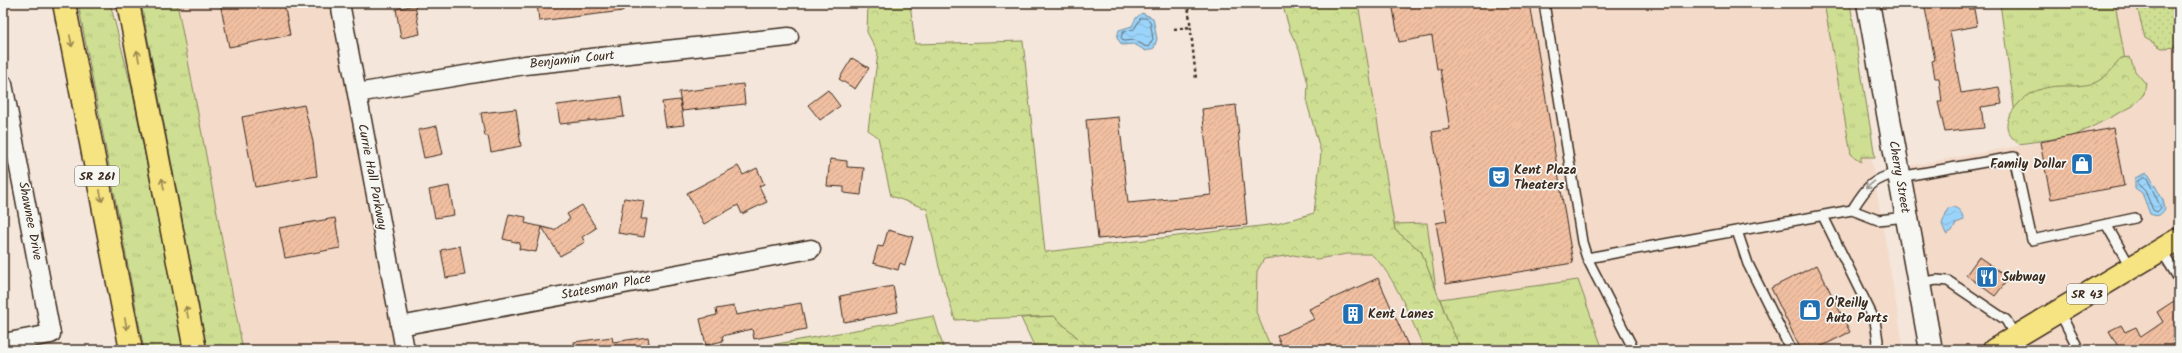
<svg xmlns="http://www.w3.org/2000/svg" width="2182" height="353" viewBox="0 0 2182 353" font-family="Kalam,sans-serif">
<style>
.built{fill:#f3dac9}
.grass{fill:url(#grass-tufts);stroke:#848458}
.forest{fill:url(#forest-crowns);stroke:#848458}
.park{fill:url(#park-dots);stroke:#848458}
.water{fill:url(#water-waves);stroke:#7590a2}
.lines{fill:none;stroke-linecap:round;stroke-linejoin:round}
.shore{stroke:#616e76;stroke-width:1}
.building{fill:url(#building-hatch);stroke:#3b2a1e}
.lane-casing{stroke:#3b2a1e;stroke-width:12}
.street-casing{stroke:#3b2a1e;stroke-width:21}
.secondary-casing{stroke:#3b2a1e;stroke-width:25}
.primary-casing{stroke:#3b2a1e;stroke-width:25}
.path{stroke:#3b2a1e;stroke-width:2.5;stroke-dasharray:3 3;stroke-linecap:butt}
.lane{stroke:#f6f6f2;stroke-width:9}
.street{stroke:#f6f6f2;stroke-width:18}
.secondary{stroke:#f6f6f2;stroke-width:22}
.primary{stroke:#f6e381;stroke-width:22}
.oneway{stroke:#988650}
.oneway2{stroke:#989088}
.labels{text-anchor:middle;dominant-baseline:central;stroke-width:3.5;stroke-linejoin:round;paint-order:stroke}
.shield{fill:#f6f6f2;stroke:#73675e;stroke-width:1}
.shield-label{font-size:12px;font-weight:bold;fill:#3b2a1e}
.street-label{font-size:13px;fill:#3b2a1e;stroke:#f6f6f2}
.poi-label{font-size:13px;font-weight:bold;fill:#3b2a1e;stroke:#f6f6f2;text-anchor:start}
</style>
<defs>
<pattern id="grass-tufts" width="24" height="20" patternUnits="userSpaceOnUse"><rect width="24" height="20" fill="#cedf93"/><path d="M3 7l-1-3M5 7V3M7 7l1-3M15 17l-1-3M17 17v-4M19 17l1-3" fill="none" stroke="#b2c07e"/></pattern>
<pattern id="forest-crowns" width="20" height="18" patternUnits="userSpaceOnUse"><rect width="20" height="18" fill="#cedf93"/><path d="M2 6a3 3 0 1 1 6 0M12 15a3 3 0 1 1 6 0" fill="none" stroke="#b2c07e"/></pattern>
<pattern id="park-dots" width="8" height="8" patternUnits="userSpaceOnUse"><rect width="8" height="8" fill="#cedf93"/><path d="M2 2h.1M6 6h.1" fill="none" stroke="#b2c07e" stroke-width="1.8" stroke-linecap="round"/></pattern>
<pattern id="water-waves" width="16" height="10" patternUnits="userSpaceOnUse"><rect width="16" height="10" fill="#9bd4fa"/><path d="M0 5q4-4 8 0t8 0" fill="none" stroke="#86b6d6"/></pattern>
<pattern id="building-hatch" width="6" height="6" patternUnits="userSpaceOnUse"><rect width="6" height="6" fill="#f1bfa1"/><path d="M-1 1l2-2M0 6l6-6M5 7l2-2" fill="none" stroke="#d0a48a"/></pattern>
</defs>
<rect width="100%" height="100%" fill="#f4e6da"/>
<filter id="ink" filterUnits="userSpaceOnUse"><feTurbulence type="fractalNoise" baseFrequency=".025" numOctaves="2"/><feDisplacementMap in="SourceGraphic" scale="8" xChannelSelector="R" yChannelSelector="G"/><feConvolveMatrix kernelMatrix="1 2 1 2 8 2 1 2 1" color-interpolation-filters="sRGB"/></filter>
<g filter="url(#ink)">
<path class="built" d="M177 3H340L405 350H243Z
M1358 3H1844L1904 350H1603L1578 280 1440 299 1436 290 1427 223 1394 224Z
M2115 3H2179V350H1931L1897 168 2074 136 2133 106Z
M1347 254H1371L1377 259 1397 291 1425 350H1272L1256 312 1257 271 1264 259 1293 255 1317 259Z"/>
<path class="grass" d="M78 3H110L132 89 184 350H144Z
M141 3H177L243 350H207Z
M1824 3H1850L1875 157H1861V162L1851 154Z
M2000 3H2115L2133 106 2019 144Z
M1427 223 1436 290 1421 251 1395 230 1394 224Z
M1578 280 1603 350H1462L1450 326 1440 299Z
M1054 316 1091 350H1036L1021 318Z"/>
<path class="forest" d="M868 3H910L915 44 1023 41 1045 252 1277 224 1314 213 1321 153 1307 103 1308 84 1300 52 1290 31 1282 3H1358L1395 230 1421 251 1450 326 1462 350H1425C1412 323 1394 273 1371 254H1347L1317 259 1293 255 1264 259 1257 271 1256 312 1272 350H1091L1054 316 955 320 939 267 927 209 891 196 878 137 868 130 878 53 867 32Z
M2130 57 2135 71 2146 84 2144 94 2133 106 2074 136 2019 144C2009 136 2003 127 2010 115 2022 95 2039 86 2063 86 2073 86 2085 86 2094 83 2106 78 2114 68 2121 58Z
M934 316 944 350H743Z"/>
<path class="park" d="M2136 3H2179V47L2162 48 2145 38Z"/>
<path class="water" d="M1142 13 1153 18 1157 39 1154 48 1146 51 1134 44 1122 45 1117 38 1119 30 1132 26 1136 18Z
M2146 173 2149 175 2163 200 2165 209C2160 216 2158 217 2150 214L2142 193 2135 188V178Z
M1953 207C1960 209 1962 213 1964 220L1956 223 1952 231 1946 234 1942 224 1948 208Z"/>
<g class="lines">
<path class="shore" d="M1141 18H1146L1150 21 1153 39 1148 47 1144 46 1135 40 1124 41 1121 38 1123 32 1134 29Z
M2143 178H2147L2161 208 2157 212 2153 210 2145 191 2138 184V181Z"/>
</g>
<path class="building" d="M220 3H284L290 35 229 47Z
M537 3H622L623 11 539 21Z
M1392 3H1530L1573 263 1446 284 1436 223 1447 221 1432 132 1450 129 1440 69H1437L1432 36 1399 42Z
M1924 3H1968L1969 9H1974L1977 26 1950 31 1961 93 1999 87 2002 104 1981 107 1984 128 1945 132 1938 102H1942L1939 78H1935L1932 61 1935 60Z
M415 5 420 34 401 38 396 9Z
M852 58 869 68 855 89 839 79Z
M743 84 745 104 682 111 679 92Z
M828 90 840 106 820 120 808 105Z
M621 97 624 117 560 124 557 105Z
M680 100 684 125 666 127 662 102Z
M304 105 313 142 317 176 255 187 242 117Z
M1236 105 1247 225 1098 239 1086 120 1119 117 1128 203 1211 195 1202 109Z
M516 109 521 146 491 152 488 136H485L481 113Z
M437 126 443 154 424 158 418 130Z
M2113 128 2124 186 2051 199 2040 142Z
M830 159 847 161V167L864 168 861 195 844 193V187L827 186Z
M738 166 743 175 757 168 764 184 759 186 767 202 742 214 738 205 704 224 687 193Z
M449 186 454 215 435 218 429 190Z
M624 198 644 201 641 219H647L644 237 618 233Z
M582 205 596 228 582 237 585 242 560 256 542 227 554 230 570 219 567 214Z
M509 214 526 217 525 223 542 227 536 252 519 249 520 243 503 239Z
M335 218 340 248 285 258 279 228Z
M888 230 913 237 905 265 900 263 898 270 873 263 878 246 883 247Z
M460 246 465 275 446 278 441 250Z
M1979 257 2009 278 1995 296 1966 275Z
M1817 265 1850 332 1814 350H1801L1771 288Z
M1378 278 1410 350H1283L1277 336 1314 319 1309 309Z
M893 286 898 312 844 322 840 296Z
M2174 301 2179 309V350H2120L2109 331 2121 325 2125 332 2136 327 2141 337 2163 322 2157 312Z
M801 303 806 329 754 339 752 329 722 336 723 341 706 345 700 319 717 315 716 309 734 306 736 315Z
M612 337 613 342 648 337 650 350H575L574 342Z"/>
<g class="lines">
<g class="lane-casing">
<path id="lane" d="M1544 3 1582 242 1587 258 1634 350
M1899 177 2014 157 2032 240 2135 218
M1852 210C1866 188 1871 179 1898 173
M1823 216 1875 321 1878 341 1875 350
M2106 224 2131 268
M1737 231 1748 264 1791 350
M2161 250 2179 279
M1587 258 1852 210 1878 220 1906 217
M1918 283 1937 280 1948 281 2006 320 2023 350
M2059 311 2079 350"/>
</g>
<g class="street-casing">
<path id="street" d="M340 3 405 350
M3 84 51 334 3 343
M357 93 525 65 789 37
M400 326 811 249"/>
</g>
<g class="secondary-casing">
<path id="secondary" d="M1868 3 1931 350"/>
</g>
<g class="primary-casing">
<path id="primary" d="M64 3 131 350
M128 3 195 350
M1994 350 2179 239"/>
</g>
<path class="path" d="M1188 3 1196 79
M1174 29 1191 27"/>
<use href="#lane" class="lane"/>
<use href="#street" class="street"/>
<use href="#secondary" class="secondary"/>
<use href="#primary" class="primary"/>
</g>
<defs><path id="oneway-shaft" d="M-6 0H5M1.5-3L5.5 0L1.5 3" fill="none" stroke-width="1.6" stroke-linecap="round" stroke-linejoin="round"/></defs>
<g class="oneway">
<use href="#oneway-shaft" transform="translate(71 41) rotate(79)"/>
<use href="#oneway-shaft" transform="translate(138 56) rotate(-101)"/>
<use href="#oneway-shaft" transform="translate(163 184) rotate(-101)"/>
<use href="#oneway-shaft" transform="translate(101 196) rotate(79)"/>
<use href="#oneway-shaft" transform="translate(187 312) rotate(-101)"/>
<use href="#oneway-shaft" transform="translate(126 324) rotate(79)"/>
</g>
<use class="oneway2" href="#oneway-shaft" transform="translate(1870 185) rotate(140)"/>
</g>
<defs>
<g id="shop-square" transform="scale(1.15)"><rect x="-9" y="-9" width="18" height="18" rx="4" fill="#1f6fb2" stroke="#f6f6f2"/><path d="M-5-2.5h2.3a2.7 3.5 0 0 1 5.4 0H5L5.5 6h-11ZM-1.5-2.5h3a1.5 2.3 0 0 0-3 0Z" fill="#fff"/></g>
<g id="theatre-square" transform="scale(1.15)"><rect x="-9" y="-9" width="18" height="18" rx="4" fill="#1f6fb2" stroke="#f6f6f2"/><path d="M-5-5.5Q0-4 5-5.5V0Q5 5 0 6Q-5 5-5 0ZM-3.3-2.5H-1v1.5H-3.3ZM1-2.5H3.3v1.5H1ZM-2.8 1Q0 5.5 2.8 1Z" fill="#fff"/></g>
<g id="restaurant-square" transform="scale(1.15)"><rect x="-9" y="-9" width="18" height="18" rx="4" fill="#1f6fb2" stroke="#f6f6f2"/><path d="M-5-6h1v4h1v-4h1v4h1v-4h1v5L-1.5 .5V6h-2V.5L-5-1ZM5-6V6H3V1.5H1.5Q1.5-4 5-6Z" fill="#fff"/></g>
<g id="building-square" transform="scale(1.15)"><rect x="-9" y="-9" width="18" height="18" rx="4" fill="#1f6fb2" stroke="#f6f6f2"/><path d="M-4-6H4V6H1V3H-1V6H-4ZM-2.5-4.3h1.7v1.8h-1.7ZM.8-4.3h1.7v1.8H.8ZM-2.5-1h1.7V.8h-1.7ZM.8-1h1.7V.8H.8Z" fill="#fff"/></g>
</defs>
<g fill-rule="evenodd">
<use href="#shop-square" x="2082" y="164"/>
<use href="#theatre-square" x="1499" y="177"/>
<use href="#restaurant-square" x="1987" y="277"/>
<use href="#shop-square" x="1810" y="310"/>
<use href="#building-square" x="1353" y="314"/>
</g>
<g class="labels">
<g class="shield">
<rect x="75" y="166" width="44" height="20" rx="3"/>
<rect x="2067" y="284" width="40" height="20" rx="3"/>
</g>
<g class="shield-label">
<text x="97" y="176">SR 261</text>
<text x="2087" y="294">SR 43</text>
</g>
<g class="street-label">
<text transform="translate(572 60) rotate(-6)">Benjamin Court</text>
<text transform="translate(372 177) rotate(79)">Currie Hall Parkway</text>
<text transform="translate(1899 177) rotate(80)">Cherry Street</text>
<text transform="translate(30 221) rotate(79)">Shawnee Drive</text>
<text transform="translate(606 287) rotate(-11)">Statesman Place</text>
</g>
<g class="poi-label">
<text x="2066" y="164" text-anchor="end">Family Dollar</text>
<text x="1514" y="170">Kent Plaza<tspan x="1514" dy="15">Theaters</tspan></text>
<text x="2002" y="277">Subway</text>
<text x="1826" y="303">O'Reilly<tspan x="1826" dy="15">Auto Parts</tspan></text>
<text x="1368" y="314">Kent Lanes</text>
</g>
</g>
<rect width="2182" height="353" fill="none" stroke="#f6f6f2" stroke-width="16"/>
<rect x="8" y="8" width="2166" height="337" fill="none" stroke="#3b2a1e" stroke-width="1.5" filter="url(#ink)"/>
</svg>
